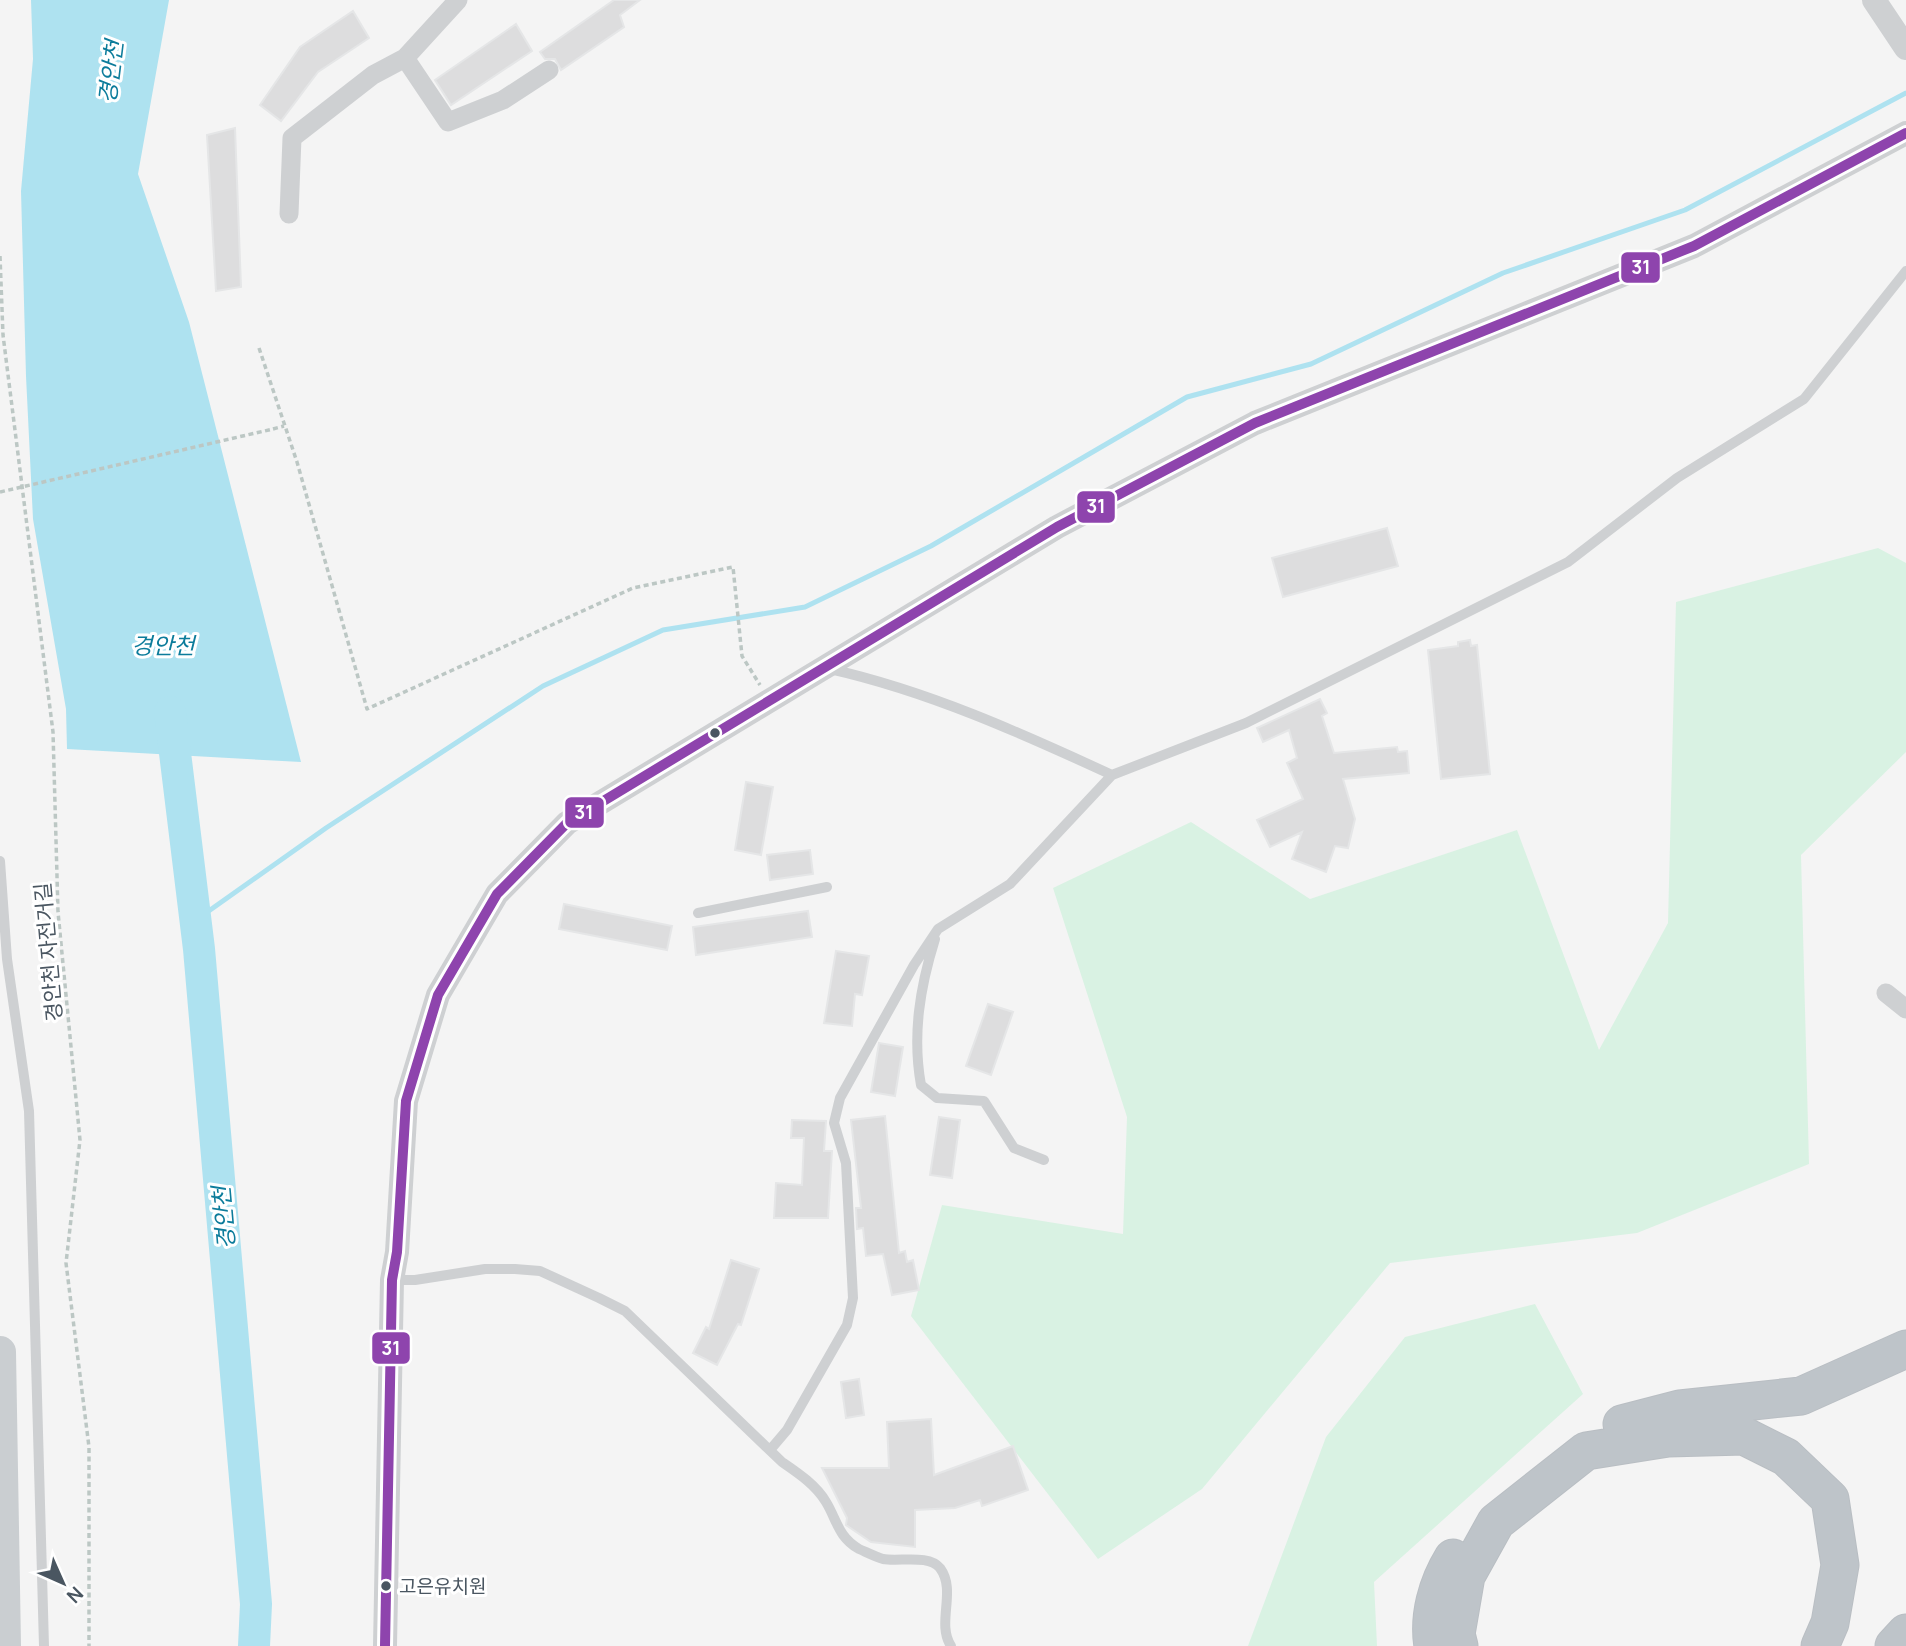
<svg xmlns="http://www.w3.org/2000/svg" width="1906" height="1646" viewBox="0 0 1906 1646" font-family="Manrope,'Noto Sans KR',sans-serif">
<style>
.green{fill:#d9f2e3}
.water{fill:#aee2f0}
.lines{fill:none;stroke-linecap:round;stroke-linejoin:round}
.stream{stroke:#aee2f0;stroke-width:5}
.river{stroke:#aee2f0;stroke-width:32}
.building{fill:#ddddde;stroke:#e5e6e7;stroke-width:2}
.motorway-casing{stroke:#b9bec3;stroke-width:39}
.path{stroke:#bcc7c4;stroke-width:3.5;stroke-dasharray:5 3.5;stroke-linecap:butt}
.service{stroke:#ced0d2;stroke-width:10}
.minor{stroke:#ced0d2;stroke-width:19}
.tertiary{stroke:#ced0d2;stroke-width:24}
.primary{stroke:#caced1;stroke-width:32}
.motorway{stroke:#bec4c9;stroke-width:37}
.path-bridge{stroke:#bcc7c4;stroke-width:3.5;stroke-dasharray:5 3.5;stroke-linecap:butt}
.bus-1-casing{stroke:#fff;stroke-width:16}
.bus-1{stroke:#8e44ad;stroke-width:10}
.bus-dot{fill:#4a5661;stroke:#fff;stroke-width:2.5}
.labels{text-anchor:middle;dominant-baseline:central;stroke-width:6;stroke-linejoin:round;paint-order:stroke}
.bus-label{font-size:19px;fill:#4a5661;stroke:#fff;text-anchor:start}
.street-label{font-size:21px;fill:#4a5661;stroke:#fff}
.water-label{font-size:23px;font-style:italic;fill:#0c7c9b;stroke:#fff}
.line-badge{stroke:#fff;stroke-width:2.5}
.badge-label{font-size:19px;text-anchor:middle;font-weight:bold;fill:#fff}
</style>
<rect width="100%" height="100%" fill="#f4f4f4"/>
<path class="green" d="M1878 548 1906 563V752L1801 855 1809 1164 1637 1233 1390 1263 1202 1489 1098 1559 911 1316 942 1205 1123 1234 1127 1117 1053 888 1191 822 1310 899 1517 830 1599 1050 1668 923 1676 602Z
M1535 1304 1583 1394 1374 1582 1377 1646H1248L1326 1437 1405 1337Z"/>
<path class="water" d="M31 0H169L138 174 189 322 301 762 67 749 66 709 33 519 26 376 21 191 33 59Z"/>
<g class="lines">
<path class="stream" d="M196 920 326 828 543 686 663 630 805 607 931 546 1187 397 1311 364 1503 273 1685 210 1906 93"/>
<path class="river" d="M170 712 199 949 256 1604 254 1646"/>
</g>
<path class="building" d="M614 0H640L620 15 624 27 561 70 555 59H545L540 52Z
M353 11 369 38 318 72 281 121 260 105 300 47Z
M516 24 532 51 451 105 435 80Z
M235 128 241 287 216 291 207 135Z
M1387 528 1398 566 1283 597 1272 558Z
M1470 640 1471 646 1477 645 1490 774 1441 779 1428 650 1458 646V642Z
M1320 699 1327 713 1322 716 1334 753 1397 747 1398 752 1407 751 1409 773 1343 779 1355 819 1348 848 1335 846 1326 872 1292 859 1302 832 1270 847 1257 820 1303 799 1287 763 1297 758 1289 730 1263 742 1257 728Z
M746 782 773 787 761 855 735 850Z
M810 850 813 874 770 880 767 855Z
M564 904 672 926 667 950 559 929Z
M808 911 812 937 696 955 693 927Z
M836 951 869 956 862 995 855 994 852 1026 824 1023Z
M988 1004 1013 1012 991 1075 966 1066Z
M879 1043 903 1047 895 1096 871 1092Z
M885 1116 899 1253 905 1251 907 1262 913 1260 919 1290 892 1295 883 1254 866 1256 863 1228 857 1229 856 1208H861L851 1120Z
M939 1117 960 1120 952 1178 930 1175Z
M792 1120 826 1121 824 1151H832L828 1218H774L776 1183 802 1185 804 1138H791Z
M731 1260 759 1269 741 1325 738 1324 717 1365 693 1353 706 1327 709 1329Z
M859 1379 864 1415 846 1418 841 1382Z
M931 1419 934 1475 1013 1446 1028 1490 982 1506 980 1500 955 1508 915 1510V1547L871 1542 846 1525 847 1518 822 1468H889L887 1422Z"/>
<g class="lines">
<g class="motorway-casing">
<path id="motorway" d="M1622 1424 1680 1409 1801 1396 1906 1349
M1433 1646C1428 1616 1437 1584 1453 1558
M1459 1646 1456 1634 1466 1576 1496 1522 1586 1451 1668 1438 1744 1436 1786 1457 1830 1499 1840 1565 1830 1623 1820 1646
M1894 1646 1906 1633"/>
</g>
<path class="path" d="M0 256 3 335 53 732 58 912 80 1140 66 1263 89 1447V1646
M259 348 297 462 367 709 633 588 733 567 742 656 760 685
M273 429 284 426"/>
<path class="service" d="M830 669C928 691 1021 733 1112 775
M0 861 7 959 29 1111 44 1646
M698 913 827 887
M935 939C920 987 912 1035 921 1085L937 1098 984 1101 1014 1148 1044 1160
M393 1280H415L485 1269H515L540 1271 599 1298 625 1311 782 1462C798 1473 816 1485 826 1502 837 1520 838 1537 859 1549 866 1552 876 1557 883 1559 899 1562 929 1554 940 1568 957 1591 936 1623 951 1646
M770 1450 787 1430 847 1325 853 1298 846 1163 834 1123 840 1098 914 965 938 929 1010 884 1112 775 1246 723 1568 562 1677 478 1804 399 1906 271"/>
<path class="minor" d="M405 58 448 122 503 100 549 70
M289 214 292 138 373 75 405 58 458 0
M1886 993 1906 1009"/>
<path class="tertiary" d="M1874 0 1906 48
M385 1646 392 1280 397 1252 406 1101 438 995 497 894 567 823 1057 527 1255 423 1694 246 1906 133"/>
<path class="primary" d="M0 1352 5 1646"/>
<use href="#motorway" class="motorway"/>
<path class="path-bridge" d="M0 492 273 429"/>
<g class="bus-1-casing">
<path id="bus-1" d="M385 1646 392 1280 397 1252 406 1101 438 995 497 894 567 823 1057 527 1255 423 1694 246 1906 133"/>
</g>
<use href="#bus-1" class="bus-1"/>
</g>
<g class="bus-dot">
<circle cx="715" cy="733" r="6"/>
<circle cx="386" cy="1586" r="6"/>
</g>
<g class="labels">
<g class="bus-label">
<text x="399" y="1586">고은유치원</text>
</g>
<g class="street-label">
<text transform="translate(48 952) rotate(-95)">경안천 자전거길</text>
</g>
<g class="water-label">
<text transform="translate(110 72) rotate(-83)">경안천</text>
<text x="163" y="645">경안천</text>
<text transform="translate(223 1218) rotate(-95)">경안천</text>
</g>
</g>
<g class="line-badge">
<rect x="1620" y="251" width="41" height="33" rx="7" fill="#8e44ad"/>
<rect x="1076" y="490" width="40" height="34" rx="7" fill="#8e44ad"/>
<rect x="564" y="796" width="41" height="33" rx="7" fill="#8e44ad"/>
<rect x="371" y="1331" width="40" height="34" rx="7" fill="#8e44ad"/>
</g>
<g class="badge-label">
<text x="1641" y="274">31</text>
<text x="1096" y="513">31</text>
<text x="584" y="819">31</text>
<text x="391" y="1355">31</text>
</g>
<g transform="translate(63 1583) rotate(135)" stroke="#ffffff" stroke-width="5" paint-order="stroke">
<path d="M0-5L12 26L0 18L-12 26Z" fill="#4a5661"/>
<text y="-10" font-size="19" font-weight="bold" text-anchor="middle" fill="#4a5661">N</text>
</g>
</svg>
